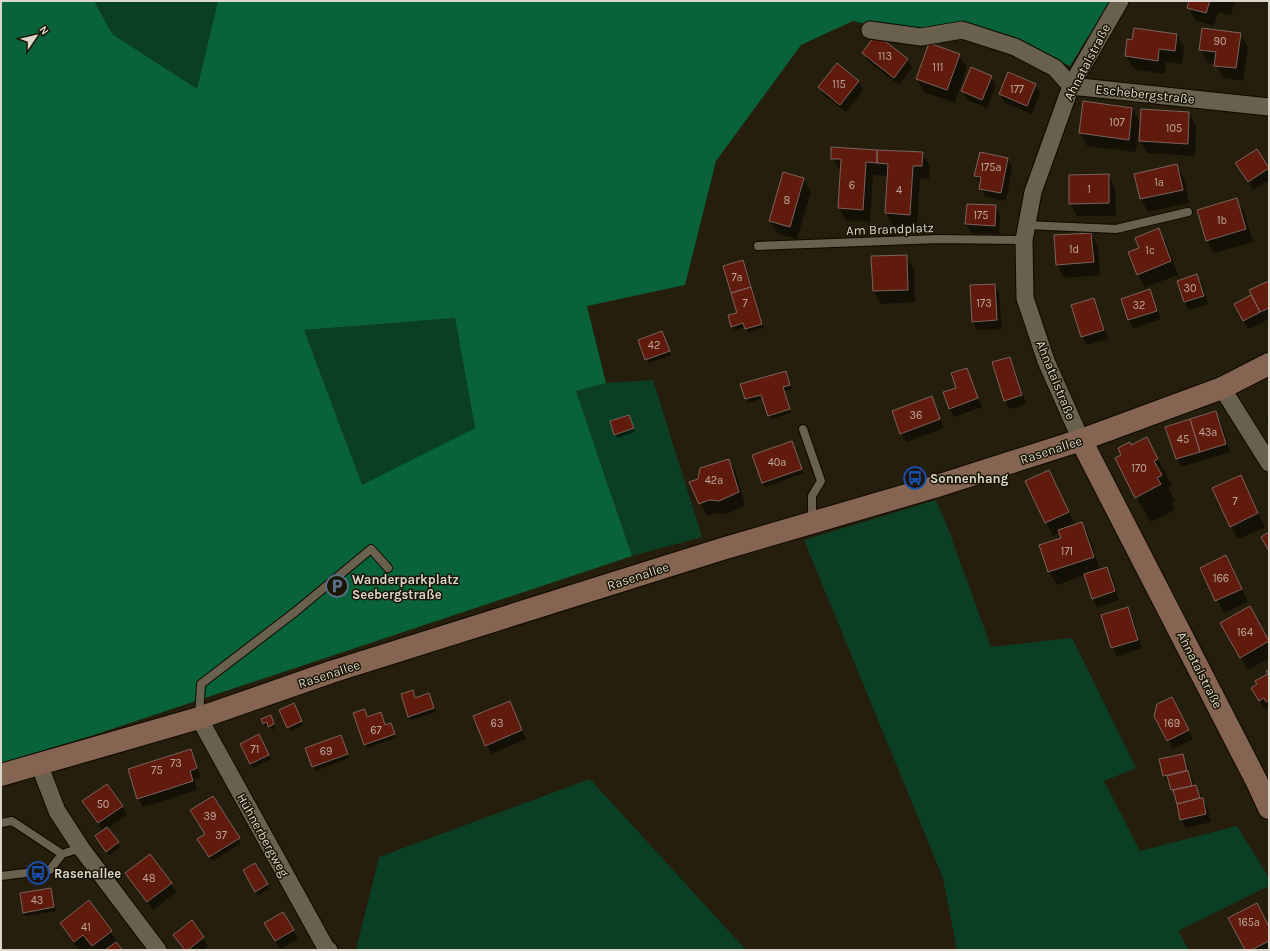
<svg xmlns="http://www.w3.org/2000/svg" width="1270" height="951" viewBox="0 0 1270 951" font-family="Karla,sans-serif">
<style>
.green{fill:#0b3f25}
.forest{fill:#09633a;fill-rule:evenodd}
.shadow{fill:#0007}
.building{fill:#611b0d;stroke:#7b635e}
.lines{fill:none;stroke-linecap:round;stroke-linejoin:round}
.lane-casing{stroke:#0e0800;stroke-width:10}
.street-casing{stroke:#0e0800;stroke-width:19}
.secondary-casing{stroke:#0e0800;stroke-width:24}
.lane{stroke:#69614d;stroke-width:8}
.street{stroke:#69614d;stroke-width:17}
.secondary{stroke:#856551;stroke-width:22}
.labels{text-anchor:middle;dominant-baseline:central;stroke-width:3;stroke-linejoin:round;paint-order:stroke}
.number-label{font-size:11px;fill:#bca89c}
.street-label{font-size:13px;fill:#dbd7cc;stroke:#1b1504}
.poi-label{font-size:13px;font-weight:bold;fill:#dbd7cc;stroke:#1b1504;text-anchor:start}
</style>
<rect width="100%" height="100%" fill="#251e0c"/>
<path class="green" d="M94 1H218L197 90 112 34Z
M455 318 475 428 362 486 304 330Z
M653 380 702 537 632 556 576 391 606 383Z
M936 500 949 531 991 647 1072 638 1136 768 1104 781 1140 851 1237 826 1269 878V886L1178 931 1189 950H957L943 878 804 540Z
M590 779 746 950H356L379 857Z"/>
<path class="forest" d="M1 1H94L112 34 197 89 218 1H1110L1070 66 1037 50 925 29H888L853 21 801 45 716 161 685 285 587 306 606 383 576 391 632 556 94 735 1 763ZM455 318 475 428 362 485 304 330Z"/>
<path class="shadow" d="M1186 1H1235L1231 15 1218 12 1214 26 1195 20Z
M1177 34 1184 47 1182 64 1166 62 1165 74 1134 69 1126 56 1128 40Z
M1240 34 1248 47 1243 81 1223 78 1216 64 1208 63 1201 50Z
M863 53 907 60 912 68 899 85 868 61Z
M959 55 967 68 955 103 924 92 917 79Z
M837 64 859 82 863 90 846 112 824 95 819 87Z
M971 68 991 77 996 85 987 108 967 100 962 91Z
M1035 85 1040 93 1032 114 1005 103 1000 94Z
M1132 108 1140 123 1136 152 1087 146 1080 133Z
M1189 113 1196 126 1195 156 1147 153 1140 140Z
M1256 150 1269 169V180L1253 190 1241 172Z
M922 153 930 166 929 179 920 178 917 227 893 226 886 213 888 176 873 175 870 222 846 221 839 208 841 171 832 158Z
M1008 159 1012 167 1006 201 985 197 976 176Z
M1176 165 1184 178 1189 203 1148 212 1141 199Z
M1108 175 1115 188 1116 216H1077L1070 203Z
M803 179 811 192 797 239 778 234 770 221Z
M1237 199 1244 212 1253 242 1214 253 1207 240Z
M995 206 1000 215 999 234 971 233 966 224Z
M1158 229 1166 242 1178 275 1145 287 1137 274 1140 249Z
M1091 234 1098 247 1100 275 1064 278 1057 265Z
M906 256 914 269 915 302 881 304 874 291Z
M743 261 747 270 764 328 748 332 745 327 735 330 732 326 738 313Z
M1197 275 1202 284 1208 304 1189 310 1185 302Z
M1269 282V319L1248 329 1235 304 1253 295Z
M994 285 999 293 1002 329 978 330 973 322Z
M1149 290 1161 319 1133 328 1129 320Z
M1093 299 1098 307 1108 339 1087 345 1082 337Z
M663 336 671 355 649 363 639 341Z
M1009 358 1014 366 1026 404 1010 409 1005 401Z
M966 369 982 407 954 417 949 408Z
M786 372 792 389 785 391 791 413 771 419 764 398 748 403 742 385Z
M931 398 944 428 906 442 901 433Z
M1216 413 1221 421 1230 452 1181 467 1177 458Z
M629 416 635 432 617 438 615 434Z
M1269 417V424L1266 419Z
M1146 438 1172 485 1168 487 1175 501 1171 503 1175 510 1151 522 1136 497 1123 455 1131 446Z
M792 442 804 473 765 487 754 455Z
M729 460 736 473 745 505 727 514 717 513 707 516 700 503 699 479Z
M1240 476 1265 527 1238 539 1231 526Z
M1026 482 1056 484 1075 525 1082 523 1089 536 1100 570 1107 568 1112 576 1119 600 1097 607 1093 599 1085 575 1057 585 1049 572 1040 546 1062 539 1060 532 1053 536Z
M1226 557 1248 602 1224 613 1201 568Z
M1128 608 1132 617 1142 648 1117 656 1112 647Z
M1249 608 1269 642V658L1248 670 1221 623Z
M1269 671V706L1264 709 1253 688 1269 674Z
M412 691 416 699 429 694 436 712 411 720 409 716Z
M509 702 526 739 491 754 474 717Z
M1177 707 1193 739 1173 749 1155 716Z
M295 708 303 725 290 731 288 727Z
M364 710 368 718 380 713 385 726 392 728 396 738 367 748 365 744Z
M270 716 275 728 272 730 269 726 266 727 263 724Z
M258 736 271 759 253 768 241 745Z
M343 740 349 758 315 771 306 749Z
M190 750 201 777 194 779 197 790 143 807 138 799 129 770Z
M1182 755 1187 764 1194 786H1196L1207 807 1211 822 1186 828 1181 819 1176 796 1164 776 1161 760Z
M213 797 241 843 212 861 199 839 207 834Z
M84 801 122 806 127 815 107 829 120 847 109 855 98 840 103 831Z
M149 855 176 892 153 910 126 874Z
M255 864 269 889 258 895 244 870Z
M50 889 56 911 26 916 24 912Z
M89 902 111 932 122 950H94L91 947 88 950H79L69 936 61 923Z
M283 913 298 939 280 949 265 923Z
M191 922 208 946 203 950H184L174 935Z
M1269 928V950H1246Z"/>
<path class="building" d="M1189 1H1210L1206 13 1187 8Z
M1134 28 1177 34 1175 51 1159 49 1158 61 1125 56 1127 39 1132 40Z
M1202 28 1241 33 1236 68 1214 66 1216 52 1199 50Z
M876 34 908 59 894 78 862 53Z
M929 43 960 54 947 90 916 79Z
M837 63 859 81 840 105 818 87Z
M971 67 992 76 982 100 961 91Z
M1008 72 1036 84 1027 106 999 94Z
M1083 101 1132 108 1129 140 1079 133Z
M1141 109 1189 112 1188 144 1139 141Z
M831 147 877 150V163L866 162 863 210 838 208 841 159H831Z
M1257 149 1269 168 1248 182 1235 163Z
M877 150 923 152 922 166H913L910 215 885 213 888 164 877 163Z
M980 152 1008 158 1001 193 979 189 981 177 974 176Z
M1177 164 1183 190 1140 199 1134 174Z
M783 172 804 178 790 227 769 221Z
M1109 174V203L1069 204V175Z
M1237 198 1246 229 1206 241 1197 210Z
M967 204 996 205 995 226 965 224Z
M1159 228 1171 261 1137 275 1128 252 1139 248 1135 238Z
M1091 233 1094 262 1056 265 1054 235Z
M907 255 908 290 873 291 871 256Z
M743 260 751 287 731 293 723 266Z
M1197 274 1204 296 1184 302 1177 281Z
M1269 281V308L1260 312 1249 290Z
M995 284 997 320 972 322 970 285Z
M751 287 762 324 745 329 743 323 731 327 728 315 737 313 731 293Z
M1150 289 1157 311 1128 320 1121 299Z
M1251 295 1260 312 1243 321 1234 304Z
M1094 298 1104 330 1081 337 1071 305Z
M662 331 670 351 645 360 638 340Z
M1010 357 1022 395 1004 401 992 362Z
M967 368 978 398 949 409 943 392 956 388 951 373Z
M786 371 790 385 783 387 790 409 768 416 761 395 745 399 740 384Z
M932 396 940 419 900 434 892 411Z
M1216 411 1226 444 1200 452 1190 419Z
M629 415 634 428 614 435 610 421Z
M1190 419 1200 452 1176 459 1165 427Z
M1147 437 1158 459 1154 461 1162 475 1157 478 1161 484 1135 498 1115 458 1121 455 1118 448 1130 442 1131 445Z
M792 441 802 469 762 483 752 455Z
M729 459 739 492 719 501 709 500 699 504 689 482 698 479 700 468Z
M1049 470 1069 512 1045 523 1025 481Z
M1241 475 1258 513 1230 527 1212 488Z
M1082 522 1094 557 1048 572 1039 545 1061 538 1058 530Z
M1269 532V551L1261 537Z
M1226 555 1242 589 1215 601 1200 568Z
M1107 567 1115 591 1092 599 1084 574Z
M1250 606 1269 641 1240 658 1220 623Z
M1128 607 1138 640 1111 648 1101 615Z
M1269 670V700L1266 702 1264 698 1259 701 1251 688 1257 684 1255 681 1268 674 1266 671Z
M413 690 415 698 429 693 434 708 408 717 401 694Z
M1172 697 1189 730 1167 741 1154 716 1157 704Z
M510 701 522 730 485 746 473 716Z
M294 703 302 721 287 728 279 710Z
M365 709 367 717 381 712 385 725 391 723 395 734 364 745 353 713Z
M271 715 274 724 268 727 267 722 263 724 261 719Z
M259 734 269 755 250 764 240 744Z
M341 735 348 754 312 767 305 748Z
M191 749 197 768 190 771 193 781 137 799 128 769Z
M1183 754 1187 771 1163 776 1159 759Z
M1188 770 1192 786 1171 790 1167 776Z
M107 784 123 806 98 823 82 801Z
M1196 785 1200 798 1177 804 1173 790Z
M213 796 240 838 209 857 197 839 205 834 190 810Z
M1200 798H1203L1206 814 1180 820 1177 804Z
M107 827 119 842 106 852 95 836Z
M150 854 172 883 147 902 125 873Z
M255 863 268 884 255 892 243 870Z
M51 888 54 907 23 913 20 893Z
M89 900 112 931 92 946 83 935 74 942 60 923Z
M1257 903 1269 927V941L1251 950H1245L1228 918Z
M283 912 294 930 275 941 264 923Z
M192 920 204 937 188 950H185L173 935Z
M116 942 123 950H105Z"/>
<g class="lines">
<g class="lane-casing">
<path id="lane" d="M1026 225 1116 229 1188 212
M758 246 938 239 1024 240
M803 429 821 481 812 496V522
M199 717 201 684 295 612 371 549 388 568
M1 823 12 821 62 854
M1 876 50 870 62 854 81 848"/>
</g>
<g class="street-casing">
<path id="street" d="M870 30 921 37 962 30 1015 47 1055 68 1071 86 1269 107
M1222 388 1269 463
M1081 440 1046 361 1025 298 1024 240 1033 192 1071 86 1120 1
M199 718 326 948 329 950
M39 764 57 811 81 848 158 950"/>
</g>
<g class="secondary-casing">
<path id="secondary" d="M1081 440 1257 782 1269 808
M1 775 199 718 331 672 722 549 934 487 1081 440 1222 388 1269 364"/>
</g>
<use href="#lane" class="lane"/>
<use href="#street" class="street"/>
<use href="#secondary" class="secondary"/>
</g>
<defs>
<g id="bus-ring" transform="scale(1.15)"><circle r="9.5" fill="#1b1504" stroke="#1a4fb4" stroke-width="1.5"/><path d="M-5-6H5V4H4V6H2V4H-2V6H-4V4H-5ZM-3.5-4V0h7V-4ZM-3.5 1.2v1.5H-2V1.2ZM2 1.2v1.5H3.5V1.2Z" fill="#1a4fb4"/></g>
<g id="parking-ring" transform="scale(1.15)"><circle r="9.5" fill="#1b1504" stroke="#5c6f8a" stroke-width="1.5"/><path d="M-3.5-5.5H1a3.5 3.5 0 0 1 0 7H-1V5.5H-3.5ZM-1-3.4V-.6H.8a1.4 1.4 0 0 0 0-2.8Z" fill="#5c6f8a"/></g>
</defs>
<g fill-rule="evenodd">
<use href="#bus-ring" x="915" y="478"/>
<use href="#parking-ring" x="337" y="586"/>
<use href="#bus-ring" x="38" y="873"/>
</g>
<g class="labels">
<g class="number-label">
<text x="1220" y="41">90</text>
<text x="885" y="56">113</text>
<text x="938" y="67">111</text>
<text x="839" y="84">115</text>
<text x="1017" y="89">177</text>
<text x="1117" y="122">107</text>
<text x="1174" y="128">105</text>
<text x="991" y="167">175a</text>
<text x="1159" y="182">1a</text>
<text x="852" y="185">6</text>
<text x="1089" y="189">1</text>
<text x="899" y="190">4</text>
<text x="787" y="200">8</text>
<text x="981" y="215">175</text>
<text x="1222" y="220">1b</text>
<text x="1074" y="249">1d</text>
<text x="1150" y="250">1c</text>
<text x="737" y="277">7a</text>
<text x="1190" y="288">30</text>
<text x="745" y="303">7</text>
<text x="984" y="303">173</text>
<text x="1139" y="305">32</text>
<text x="654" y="345">42</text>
<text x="916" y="415">36</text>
<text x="1208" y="432">43a</text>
<text x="1183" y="439">45</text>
<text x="777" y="462">40a</text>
<text x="1139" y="468">170</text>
<text x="714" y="480">42a</text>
<text x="1235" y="501">7</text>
<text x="1067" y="551">171</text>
<text x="1221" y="578">166</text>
<text x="1245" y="632">164</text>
<text x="497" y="723">63</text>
<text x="1172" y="723">169</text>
<text x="376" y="730">67</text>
<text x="255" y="749">71</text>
<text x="326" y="751">69</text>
<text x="176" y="763">73</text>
<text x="157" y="770">75</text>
<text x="103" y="804">50</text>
<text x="210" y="816">39</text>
<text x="221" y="835">37</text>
<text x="149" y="878">48</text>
<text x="37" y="900">43</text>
<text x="1249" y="922">165a</text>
<text x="86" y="927">41</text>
</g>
<g class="street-label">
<text transform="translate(1087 62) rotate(-62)">Ahnatalstraße</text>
<text transform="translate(1145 94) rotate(6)">Eschebergstraße</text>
<text transform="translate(890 229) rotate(-2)">Am Brandplatz</text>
<text transform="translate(1056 380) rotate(68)">Ahnatalstraße</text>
<text transform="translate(1051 450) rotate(-18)">Rasenallee</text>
<text transform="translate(638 576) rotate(-18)">Rasenallee</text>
<text transform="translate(1200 670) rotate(63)">Ahnatalstraße</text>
<text transform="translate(329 674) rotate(-18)">Rasenallee</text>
<text transform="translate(263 835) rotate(61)">Hühnerbergweg</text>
</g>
<g class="poi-label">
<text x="930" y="478">Sonnenhang</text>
<text x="352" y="579">Wanderparkplatz<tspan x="352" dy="15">Seebergstraße</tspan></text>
<text x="54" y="873">Rasenallee</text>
</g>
</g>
<rect width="1270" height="951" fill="none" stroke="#dbd7cc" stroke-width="4"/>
<g transform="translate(36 36) rotate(55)" stroke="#1b1504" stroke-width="3" paint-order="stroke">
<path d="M0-3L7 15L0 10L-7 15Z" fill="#dbd7cc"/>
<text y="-6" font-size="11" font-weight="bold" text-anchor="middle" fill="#dbd7cc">N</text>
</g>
</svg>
